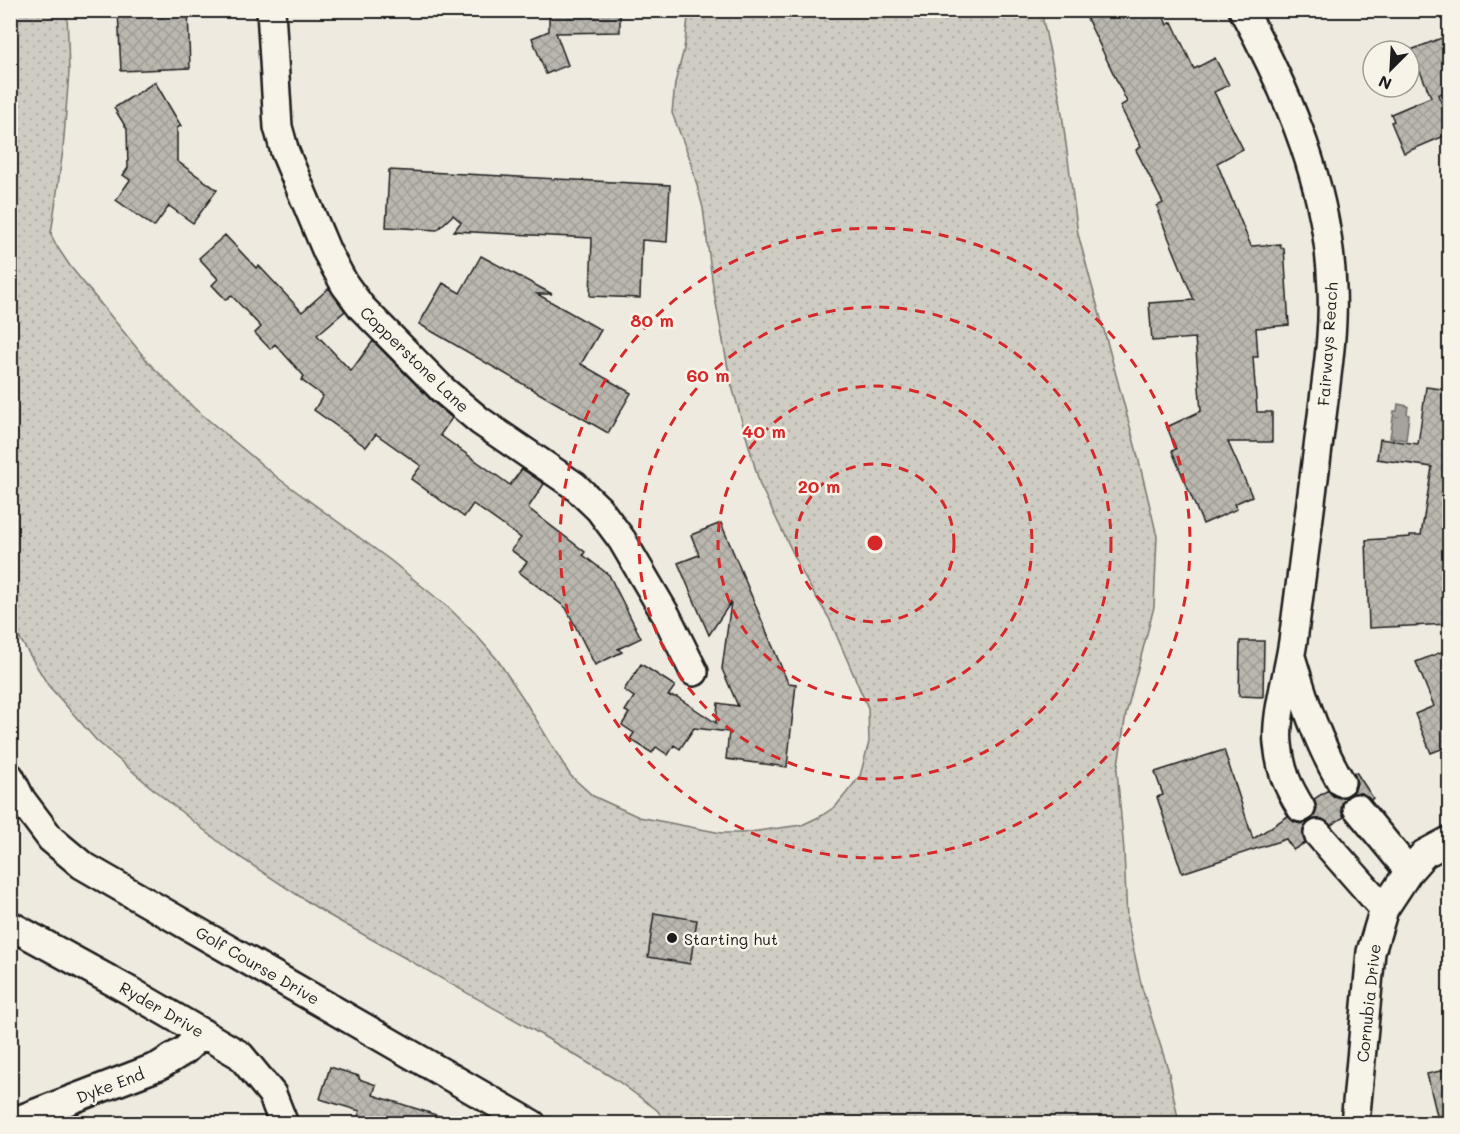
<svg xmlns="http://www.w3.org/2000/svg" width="1460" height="1134" viewBox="0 0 1460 1134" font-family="Mali,sans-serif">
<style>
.grass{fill:url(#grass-dots);stroke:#767470;stroke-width:1.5}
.water{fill:url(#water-ripples);stroke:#6f6d69;stroke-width:1.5}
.building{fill:url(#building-cross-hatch);stroke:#1c1c1c;stroke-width:1.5}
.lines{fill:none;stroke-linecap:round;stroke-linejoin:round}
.minor-casing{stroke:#1c1c1c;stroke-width:32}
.minor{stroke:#f7f3e8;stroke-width:27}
.ring{fill:none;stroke:#d62828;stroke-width:3;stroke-dasharray:10 8}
.poi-dot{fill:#1c1c1c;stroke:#f7f3e8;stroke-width:2}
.labels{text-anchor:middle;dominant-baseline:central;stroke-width:5;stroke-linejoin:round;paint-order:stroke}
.street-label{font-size:16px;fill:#1c1c1c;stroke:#f7f3e8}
.poi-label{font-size:16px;fill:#1c1c1c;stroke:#f7f3e8;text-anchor:start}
.centre{fill:#d62828;stroke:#f7f3e8;stroke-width:3}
.ring-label{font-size:18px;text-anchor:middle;font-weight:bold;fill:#d62828;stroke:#f7f3e8;stroke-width:5;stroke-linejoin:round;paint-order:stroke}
</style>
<defs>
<pattern id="grass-dots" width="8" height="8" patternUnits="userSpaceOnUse" patternTransform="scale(1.5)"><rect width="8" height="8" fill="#cfccc3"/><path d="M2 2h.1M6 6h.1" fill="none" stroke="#b1afa7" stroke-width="1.8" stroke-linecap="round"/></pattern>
<pattern id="water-ripples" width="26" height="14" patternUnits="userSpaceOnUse" patternTransform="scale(1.5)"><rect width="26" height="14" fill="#a6a39d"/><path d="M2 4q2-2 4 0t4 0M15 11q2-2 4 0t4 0" fill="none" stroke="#86847f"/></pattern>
<pattern id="building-cross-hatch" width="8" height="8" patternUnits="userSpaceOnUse" patternTransform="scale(1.5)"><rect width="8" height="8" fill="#bab7af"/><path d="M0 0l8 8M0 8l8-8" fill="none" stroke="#9f9d96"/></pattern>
</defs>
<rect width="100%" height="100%" fill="#eeeae0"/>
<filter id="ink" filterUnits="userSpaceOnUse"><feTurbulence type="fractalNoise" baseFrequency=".0167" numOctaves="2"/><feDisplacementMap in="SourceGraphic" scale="12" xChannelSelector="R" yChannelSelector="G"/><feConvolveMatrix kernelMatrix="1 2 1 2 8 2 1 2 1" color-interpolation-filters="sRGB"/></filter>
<g filter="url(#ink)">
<path class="grass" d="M11 11H67L69 72 63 150 51 234 54 242 70 266 149 363 194 408 278 478 390 560 450 609 476 635 497 659 523 698 570 775 593 796 639 817 721 833H742L802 825 821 816 836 806 860 776 869 742 868 708 829 618 807 582 760 485 730 379 713 287 703 208 690 159 672 113 675 83 684 49 689 11H1041L1060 99 1078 234 1136 449 1157 536 1154 607 1126 714 1117 771 1124 851 1127 920 1142 988 1168 1069 1179 1123H667L657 1110 615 1079 533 1030 325 913 229 850 159 794 97 741 48 685 20 639 11 615Z"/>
<path class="water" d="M1398 404 1408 406 1407 414 1409 415 1406 440 1390 438 1394 411H1397Z"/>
<path class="building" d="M118 10H188L190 68 121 71Z
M549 10H620V32L556 33 568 65 546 74 532 38 549 31Z
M1083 10H1161L1167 25 1172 22 1194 69 1215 58 1229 85 1214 92 1243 149 1217 163 1251 246 1280 244 1281 248H1284L1289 325 1256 328 1258 357H1253L1257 412H1272V442H1228L1252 496 1234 504 1237 509 1203 524 1172 451 1176 449 1167 427 1201 411 1195 338 1152 341 1149 303 1194 300 1158 212 1159 211 1157 206 1163 203 1136 150 1141 147 1120 106 1127 102Z
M1449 35V90L1438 95 1449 121V134L1404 153 1391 122 1394 121 1391 114 1431 97 1411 50Z
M155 82 181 126 177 128V161L217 190 193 223 169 206 154 227 116 200 130 180 123 175 128 168 127 129 114 108Z
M389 170 670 185 667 242 642 240 640 298 590 296 592 238 454 231 461 222 453 215 437 230 386 227Z
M225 235 256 268 259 266 302 312 329 288 345 311 317 335 351 371 373 341 432 401 452 418 440 435 510 485 522 469 544 484 528 508 585 552 583 555 609 575 641 638 618 649 622 652 595 665 566 608 519 572 527 562 511 550 521 538 473 504 464 517 411 479 421 466 376 434 366 447 314 410 323 396 301 380 304 376 275 344 270 349 255 333 261 327 231 295 226 300 212 285 218 279 199 258Z
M481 256 552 294H537L601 330 581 364 631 393 608 433 419 324 443 283 460 293Z
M1426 387 1449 390V505L1442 504 1445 573 1449 572V624L1369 628 1366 540 1410 537V535H1421L1432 467 1377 459 1380 439 1418 444Z
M721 523 788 683 796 684 787 767 726 759 729 732 694 728 680 749 674 745 668 755 656 747 652 753 630 739 634 733 622 725 629 713 625 711 634 697 624 690 641 664 675 686 668 696 677 697 716 723 718 703 738 706 722 669 731 602 709 635 678 563 699 555 691 535Z
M1240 641H1264L1263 697 1239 696Z
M1449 649V746L1431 753 1415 714 1434 706 1416 662Z
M1224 750 1253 839 1288 816 1294 822 1301 824 1308 822 1303 830V837L1305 843 1293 850 1286 839 1182 873 1157 797 1163 795 1155 772Z
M1356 772 1373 798 1371 800 1362 793 1350 794 1355 790 1357 783 1354 773Z
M1328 790 1333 796 1340 798 1347 796 1342 803 1341 810 1344 817 1331 825 1322 819H1315L1310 821 1315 815 1317 808 1314 799Z
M654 913 697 920 690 964 648 957Z
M330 1067 359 1076V1079L376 1085 373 1095 449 1119V1124H356L360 1111 320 1099Z
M1449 1069V1124H1439L1427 1074Z"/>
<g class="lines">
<g class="minor-casing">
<path id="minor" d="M271 10 278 127 285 152 327 252 345 285 362 308 443 390 480 421 575 486 599 509 622 540 666 615 694 672
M1243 10C1290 96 1329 190 1332 289 1334 331 1327 374 1322 416 1313 491 1302 566 1293 641 1289 671 1275 715 1278 744 1281 772 1287 785 1301 808
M1292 660C1305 703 1318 743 1341 782
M10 777 21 799 51 839 82 865 532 1124
M1357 808 1409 871
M1318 834 1384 909
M10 925 130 991 240 1055 272 1094 284 1124
M10 1123 159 1066 185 1050 203 1033
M1355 1124 1371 952 1384 909 1409 871 1424 854 1450 840"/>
</g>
<use href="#minor" class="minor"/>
</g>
</g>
<g class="ring">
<circle cx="875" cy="543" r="79"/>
<circle cx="875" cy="543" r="157"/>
<circle cx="875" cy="543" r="236"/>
<circle cx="875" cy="543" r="315"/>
</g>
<circle class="poi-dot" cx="672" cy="938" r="6"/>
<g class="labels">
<g class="street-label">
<text transform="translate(1327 344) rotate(-86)">Fairways Reach</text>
<text transform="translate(415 359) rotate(44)">Copperstone Lane</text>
<text transform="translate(258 965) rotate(30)">Golf Course Drive</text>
<text transform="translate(1368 1003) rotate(-84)">Cornubia Drive</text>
<text transform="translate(162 1009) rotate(30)">Ryder Drive</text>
<text transform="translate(110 1085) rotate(-21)">Dyke End</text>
</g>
<g class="poi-label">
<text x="684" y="938">Starting hut</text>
</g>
</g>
<circle cx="875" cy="543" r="9" class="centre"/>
<g class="ring-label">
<text x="652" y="327">80 m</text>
<text x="708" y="382">60 m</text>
<text x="764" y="438">40 m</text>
<text x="819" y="493">20 m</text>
</g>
<rect width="1460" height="1134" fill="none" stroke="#f7f3e8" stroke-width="36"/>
<rect x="18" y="18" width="1424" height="1098" fill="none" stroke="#1c1c1c" stroke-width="2" filter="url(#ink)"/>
<g transform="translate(1391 69) rotate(204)"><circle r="28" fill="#f7f3e8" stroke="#9f9d96" stroke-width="1.5"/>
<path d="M0-4.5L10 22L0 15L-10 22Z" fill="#1c1c1c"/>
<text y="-9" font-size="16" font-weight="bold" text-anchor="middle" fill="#1c1c1c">N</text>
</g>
</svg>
